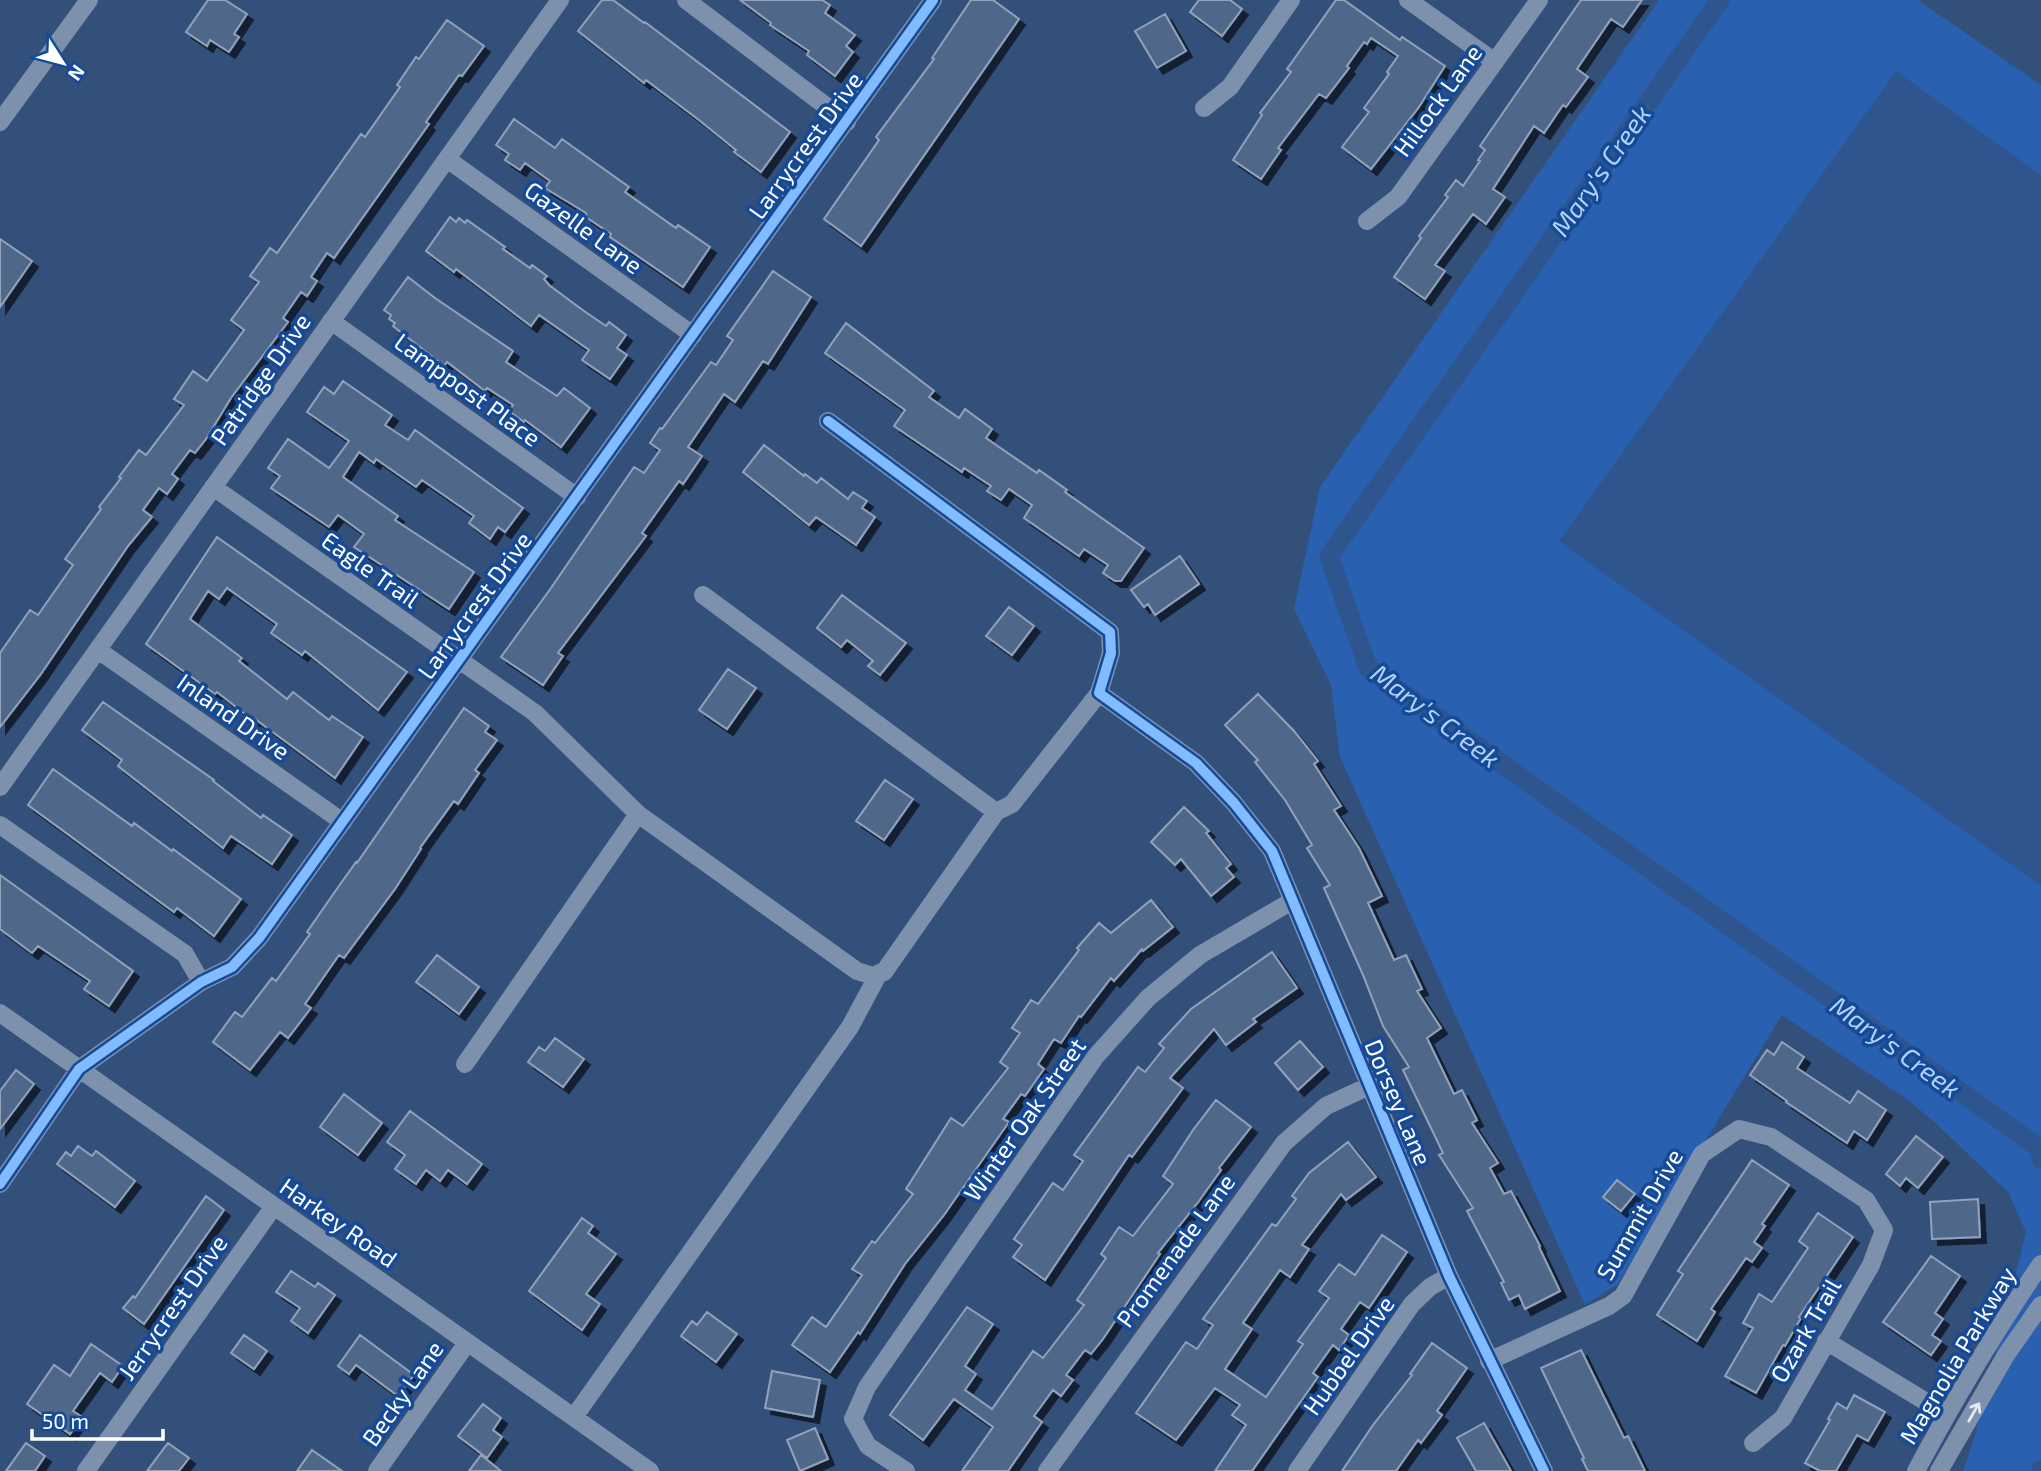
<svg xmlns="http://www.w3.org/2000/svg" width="2041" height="1471" viewBox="0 0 2041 1471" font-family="'Exo 2',sans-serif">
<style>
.green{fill:#2960af}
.water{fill:#2e558d}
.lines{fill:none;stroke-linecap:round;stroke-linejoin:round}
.canal{stroke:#2e558d;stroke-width:19}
.building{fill:#50688a;stroke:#92a2ba;stroke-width:2;filter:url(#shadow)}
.minor{stroke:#7d91ad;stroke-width:18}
.cycleway-casing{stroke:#154a99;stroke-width:15}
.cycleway{stroke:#80bcff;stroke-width:10}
.oneway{stroke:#e5e9ef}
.labels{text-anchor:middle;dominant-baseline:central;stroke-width:7;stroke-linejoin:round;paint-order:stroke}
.street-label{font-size:24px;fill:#fff;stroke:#154a99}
.water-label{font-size:26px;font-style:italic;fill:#b4d1f9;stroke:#154a99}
</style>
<defs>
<filter id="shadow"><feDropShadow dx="6" dy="6" stdDeviation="0" flood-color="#0009"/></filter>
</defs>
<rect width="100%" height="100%" fill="#33507b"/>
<path class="green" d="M1659 0H1918L2041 85V1471H1963L1975 1436 2026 1232 2008 1192 1931 1119 1908 1100 1782 1015 1618 1284 1585 1305 1340 757 1331 685 1294 609 1320 487Z"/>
<path class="water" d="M1896 71 2041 175V886L1559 541Z"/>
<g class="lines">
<path class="canal" d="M1720 0 1329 556 1368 668 2038 1147 2041 1159
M2041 1471V1470"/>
</g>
<path class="building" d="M208 0H225L247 14 234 34 239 37 229 52 210 40 207 46 186 32Z
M602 0H613L644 23 645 22 790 132 761 172 734 152 736 150 699 120 646 80 644 83 578 31Z
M740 0H822L830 5 825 13 855 35 846 46 853 52 835 76 807 55 809 51 770 25 771 23Z
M971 0H993L1019 19 861 246 824 219 879 140 876 137 934 59 932 58Z
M1199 0H1230L1242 9 1222 36 1190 12Z
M1336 0H1344L1400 40 1402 37 1445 66 1419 107 1371 169 1342 147 1369 112 1364 108 1389 74 1387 72 1398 56 1371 38 1367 44 1364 42 1347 66 1349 68 1326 98 1319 94 1278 148 1281 150 1261 179 1233 160 1262 115 1260 113 1291 72 1287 69Z
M1581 0H1642L1623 27 1611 19 1577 69 1588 77 1566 107 1563 105 1544 133 1534 126 1493 189 1505 197 1486 224 1473 214 1435 265 1445 271 1425 299 1394 277 1421 238 1419 236 1448 197 1445 195 1456 180 1463 186 1480 161 1478 160 1485 150 1480 146Z
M1165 14 1186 51 1157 68 1135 31Z
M447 20 484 46 462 76 459 75 426 122 429 124 334 258 327 253 311 277 317 281 307 296 301 292 283 318 288 322 231 398 206 439 195 453 190 450 172 474 178 479 167 494 159 488 143 510 152 517 128 546 41 674 0 727V653L30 610 38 615 73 565 65 559 101 509 99 507 121 478 119 477 139 450 146 455 184 405 174 399 193 371 207 381 244 330 231 320 259 282 250 276 270 248 277 253 361 134 365 137 400 87 397 85 416 57 419 59Z
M514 119 555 148 562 139 629 187 625 192 676 228 678 225 710 247 683 287 610 237 611 234 586 217V213L545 188 550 181 525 163 520 170 505 160 509 154 496 145Z
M450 217 456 222 459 218 465 223 467 220 505 247 503 249 530 268 532 265 547 276 544 279 549 285 584 311 606 326 609 322 626 335 617 348 627 355 610 379 582 360 589 350 539 315 531 326 456 269 454 272 426 251Z
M0 239 32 261 0 307Z
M773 271 811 297 768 364 763 361 735 402 724 394 688 447 702 456 683 484 679 481 642 533 646 536 558 653 563 656 543 685 501 657 551 588 634 467 644 473 660 450 650 443 660 428 662 429 711 362 716 365 733 340 727 336Z
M408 277 435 298 513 351 506 362 557 396 564 388 590 408 561 447 525 420 524 422 509 411 513 405 487 388 485 391 447 362 444 366 393 326 395 323 389 319 391 315 384 310Z
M846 323 934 391 929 397 959 418 965 409 992 429 986 438 1037 473 1039 470 1067 490 1065 492 1144 548 1121 581H1115L1103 573 1108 565 1084 549 1079 556 1024 518 1032 505 1009 489 1001 500 987 491 991 486 964 468 962 472 894 426 905 410 825 353Z
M343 381 392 415 385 425 408 440 415 430 523 508 505 532 498 527 490 539 469 523 474 516 422 480 416 487 376 459 374 463 359 452 343 477 398 516 395 520 474 572 449 609 354 547 364 534 338 515 329 527 271 488 280 476 268 468 288 439 329 468 349 441 307 412 324 387 334 394Z
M764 445 804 476 805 474 817 483 821 478 848 499 853 492 867 501 862 508 875 517 856 545 816 517 809 525 743 472Z
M217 537 407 672 378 710 305 651 302 655 271 633 277 624 227 588 219 599 208 591 190 619 242 658 239 661 287 699 293 692 329 720 332 716 363 737 335 778 255 719 254 721 217 692 215 694 146 644Z
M1180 556 1199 584 1155 615 1148 604 1144 607 1131 590Z
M842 595 906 643 880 675 868 666 873 661 847 640 841 647 817 628Z
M1009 607 1034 626 1012 655 986 636Z
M728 669 756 688 727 729 699 710Z
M1258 694 1294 731 1318 761 1314 764 1341 806 1334 810 1359 848 1382 896 1368 903 1394 960 1406 955 1422 989 1417 991 1441 1028 1427 1038 1454 1094 1462 1090 1477 1120 1472 1123 1498 1163 1490 1168 1504 1194 1511 1191 1540 1246 1539 1247 1560 1291 1525 1309 1519 1295 1509 1300 1501 1283 1504 1282 1467 1211 1473 1208 1439 1155 1443 1153 1403 1070 1409 1067 1383 1026 1363 975 1324 888 1330 885 1307 848 1312 845 1285 800 1255 762 1258 760 1225 725Z
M103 702 214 780 213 781 261 818 263 815 292 835 272 864 231 836 223 848 118 766 122 760 82 730Z
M464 708 489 726 485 732 497 740 475 770 479 773 458 804 454 801 420 848 421 849 395 889 344 958 339 955 305 1004 311 1008 288 1038 280 1032 250 1070 213 1042 235 1012 242 1017 272 978 276 981 310 934 307 932 334 893 356 862 357 863Z
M53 769 132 826 134 823 172 851 173 849 241 899 214 936 177 908 174 912 28 805Z
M885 780 913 799 884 840 856 821Z
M1184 807 1209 831 1206 833 1231 864 1226 868 1234 877 1211 896 1181 859 1175 865 1151 842Z
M0 875 133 971 109 1006 84 989 90 981 38 946 32 953 0 929Z
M1151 900 1173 927 1143 951 1142 949 1114 981 1111 978 1081 1017 1079 1016 1061 1043 1054 1039 1038 1064 1044 1069 1025 1096 1021 1094 1003 1119 1009 1122 944 1215 905 1264 860 1334 858 1332 830 1372 792 1345 812 1317 826 1327 862 1275 852 1269 872 1241 875 1243 913 1194 906 1189 951 1118 963 1126 1008 1068 1000 1062 1020 1033 1012 1028 1031 1000 1038 1004 1079 950 1077 948 1099 923 1111 933Z
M1272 952 1297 988 1253 1019 1256 1022 1226 1045 1214 1029 1170 1078 1183 1088 1132 1157 1129 1155 1045 1280 1013 1257 1022 1245 1014 1239 1053 1183 1063 1190 1083 1161 1074 1155 1138 1067 1145 1072 1164 1048 1159 1044 1191 1009Z
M437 955 479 987 459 1014 416 982Z
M555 1038 584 1059 563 1087 528 1062 539 1047 545 1051Z
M1300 1041 1323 1067 1298 1090 1275 1063Z
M1782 1042 1804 1057 1797 1068 1850 1103 1858 1091 1886 1110 1867 1140 1854 1131 1847 1143 1786 1102 1787 1101 1750 1075 1767 1050 1774 1055Z
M16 1070 34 1084 0 1129V1091Z
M344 1094 382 1123 358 1155 320 1127Z
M1216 1100 1251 1127 1219 1168 1221 1170 1199 1201 1158 1253 1160 1254 1103 1339 1091 1354 1085 1350 1066 1375 1073 1380 1061 1396 1053 1390 1034 1416 1042 1422 1008 1471H962L993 1427 954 1399 923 1440 890 1415 967 1307 993 1324 965 1366 976 1374 965 1390 992 1409 1033 1351 1043 1358 1084 1305 1077 1300 1106 1258 1101 1254 1119 1227 1133 1236 1173 1184 1163 1176 1193 1130Z
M410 1111 482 1164 467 1184 448 1170 440 1181 426 1170 416 1184 395 1169 405 1155 387 1142Z
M1916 1136 1943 1157 1918 1188 1906 1178 1900 1186 1886 1174Z
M1348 1142 1376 1177 1346 1200 1341 1194 1302 1245 1309 1249 1290 1277 1280 1270 1243 1323 1252 1329 1225 1369 1266 1397 1303 1344 1298 1341 1329 1298 1319 1291 1339 1264 1355 1275 1382 1235 1407 1252 1369 1308 1360 1302 1341 1329 1349 1335 1339 1350 1333 1345 1313 1373 1318 1377 1252 1471H1215L1246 1425 1232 1415 1240 1405 1215 1388 1176 1440 1136 1413 1186 1342 1197 1349 1213 1325 1203 1319 1272 1224 1276 1226 1296 1199 1292 1196 1309 1173Z
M78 1146 92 1156 96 1151 135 1181 115 1207 57 1164 66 1152 71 1156Z
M1752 1160 1789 1185 1762 1224 1765 1226 1754 1242 1762 1248 1752 1262 1746 1258 1711 1309 1715 1312 1697 1341 1657 1315 1683 1274 1678 1271Z
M1617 1180 1635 1194 1621 1211 1603 1197Z
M206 1196 224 1210 144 1324 123 1308 133 1296 135 1298Z
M1978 1199 1980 1237 1932 1239 1930 1202Z
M1818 1213 1853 1237 1799 1317 1801 1318 1785 1346 1783 1345 1756 1393 1725 1376 1753 1328 1743 1323 1759 1294 1772 1302 1808 1248 1799 1241Z
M582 1218 593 1226 588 1233 616 1254 586 1294 600 1304 582 1330 529 1291Z
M1931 1256 1960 1276 1935 1313 1943 1319 1932 1335 1941 1341 1931 1355 1883 1322Z
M291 1271 315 1287 318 1283 335 1295 308 1333 291 1321 300 1308 276 1292Z
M707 1312 737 1334 716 1362 681 1336 692 1321 697 1325Z
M244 1335 267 1351 254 1369 231 1353Z
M360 1335 414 1375 398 1396 356 1365 349 1374 338 1366Z
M1432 1343 1467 1368 1437 1411 1442 1415 1421 1443 1418 1440 1396 1471H1342L1373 1425 1412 1375 1410 1374Z
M91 1344 123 1366 112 1382 100 1373 73 1411 82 1417 70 1434 27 1404 54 1365 70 1376Z
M1581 1350 1624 1438 1628 1436 1645 1471H1588L1582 1459 1584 1458 1541 1368Z
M772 1371 820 1380 813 1417 765 1408Z
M1854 1395 1885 1412 1868 1441 1857 1435 1836 1471H1820L1805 1463 1830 1420 1828 1419 1837 1403 1847 1409Z
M483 1404 501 1418 493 1430 502 1437 487 1458 458 1436Z
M1484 1423 1511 1471H1476L1457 1438Z
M815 1428 828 1459 800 1471 787 1440Z
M26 1443 45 1456 35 1471H6Z
M168 1443 189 1458 179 1471H147Z
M312 1450 342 1471H297Z
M481 1455 501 1471H469Z"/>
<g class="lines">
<path class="minor" d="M686 0 847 122
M1408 0 1495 62
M1204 108 1230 87 1291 0
M0 122 89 0
M447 159 693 335
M1367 221 1398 197 1539 0
M331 321 577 497
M828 421 1110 632 1111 653 1099 693 1196 763 1234 803 1272 851 1449 1276 1544 1471
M213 487 535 713 638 814 857 971 873 976 884 972 996 812
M703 595 996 812 1012 804 1099 693
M98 650 343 822
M0 787 560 0
M0 825 185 954 201 982
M0 1013 650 1471
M465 1064 638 814
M0 1184 79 1069 201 982 232 967 259 938 933 0
M1826 1341 1946 1414
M1489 1361 1609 1306 1623 1296 1702 1154 1739 1129 1771 1137 1866 1200 1884 1230 1871 1265 1783 1418 1753 1443
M574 1417 850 1027 879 973
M86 1471 274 1206
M377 1471 467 1343
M906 1471 868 1446 853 1419 867 1387 1096 1056 1148 998 1200 955 1292 901
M1047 1471 1284 1143 1326 1106 1369 1086
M1297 1471 1412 1304 1430 1287 1449 1276
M1916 1471C1954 1400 1995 1331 2041 1264
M1939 1471 2006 1355 2041 1305"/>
<g class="cycleway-casing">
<path id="cycleway" d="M828 421 1110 632 1111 653 1099 693 1196 763 1234 803 1272 851 1449 1276 1544 1471
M0 1184 79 1069 201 982 232 967 259 938 933 0"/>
</g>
<use href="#cycleway" class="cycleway"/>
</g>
<defs><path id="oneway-shaft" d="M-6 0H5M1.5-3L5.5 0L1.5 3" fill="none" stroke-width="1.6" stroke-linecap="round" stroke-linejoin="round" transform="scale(1.75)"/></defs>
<use class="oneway" href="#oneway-shaft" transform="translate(1974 1412) rotate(-60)"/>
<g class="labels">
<g class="street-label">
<text transform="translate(1437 100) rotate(-54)">Hillock Lane</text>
<text transform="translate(805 145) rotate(-54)">Larrycrest Drive</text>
<text transform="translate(584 227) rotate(36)">Gazelle Lane</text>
<text transform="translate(260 379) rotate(-55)">Patridge Drive</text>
<text transform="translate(468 389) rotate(36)">Lamppost Place</text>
<text transform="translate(371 569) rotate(35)">Eagle Trail</text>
<text transform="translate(474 605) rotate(-54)">Larrycrest Drive</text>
<text transform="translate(234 716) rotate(35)">Inland Drive</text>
<text transform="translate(1399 1102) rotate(67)">Dorsey Lane</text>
<text transform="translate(1024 1119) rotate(-55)">Winter Oak Street</text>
<text transform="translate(1639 1214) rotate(-60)">Summit Drive</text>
<text transform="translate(339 1222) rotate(35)">Harkey Road</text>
<text transform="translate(1175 1250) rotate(-54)">Promenade Lane</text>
<text transform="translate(172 1307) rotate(-55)">Jerrycrest Drive</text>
<text transform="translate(1805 1330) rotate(-60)">Ozark Trail</text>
<text transform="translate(1348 1355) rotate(-55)">Hubbel Drive</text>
<text transform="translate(1957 1355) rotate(-59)">Magnolia Parkway</text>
<text transform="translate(402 1393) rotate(-55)">Becky Lane</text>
</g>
<g class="water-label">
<text transform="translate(1600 170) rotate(-55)">Mary's Creek</text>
<text transform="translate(1436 715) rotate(37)">Mary's Creek</text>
<text transform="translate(1896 1046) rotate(36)">Mary's Creek</text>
</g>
</g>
<g transform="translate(63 63) rotate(126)" stroke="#154a99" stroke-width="5" paint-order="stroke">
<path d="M0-5L12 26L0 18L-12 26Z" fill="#ffffff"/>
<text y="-10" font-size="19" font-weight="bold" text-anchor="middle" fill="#ffffff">N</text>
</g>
<path d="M32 1429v10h131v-10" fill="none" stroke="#ffffff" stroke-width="3.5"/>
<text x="42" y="1429" font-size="21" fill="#ffffff" stroke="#154a99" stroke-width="5" paint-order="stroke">50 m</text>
</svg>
